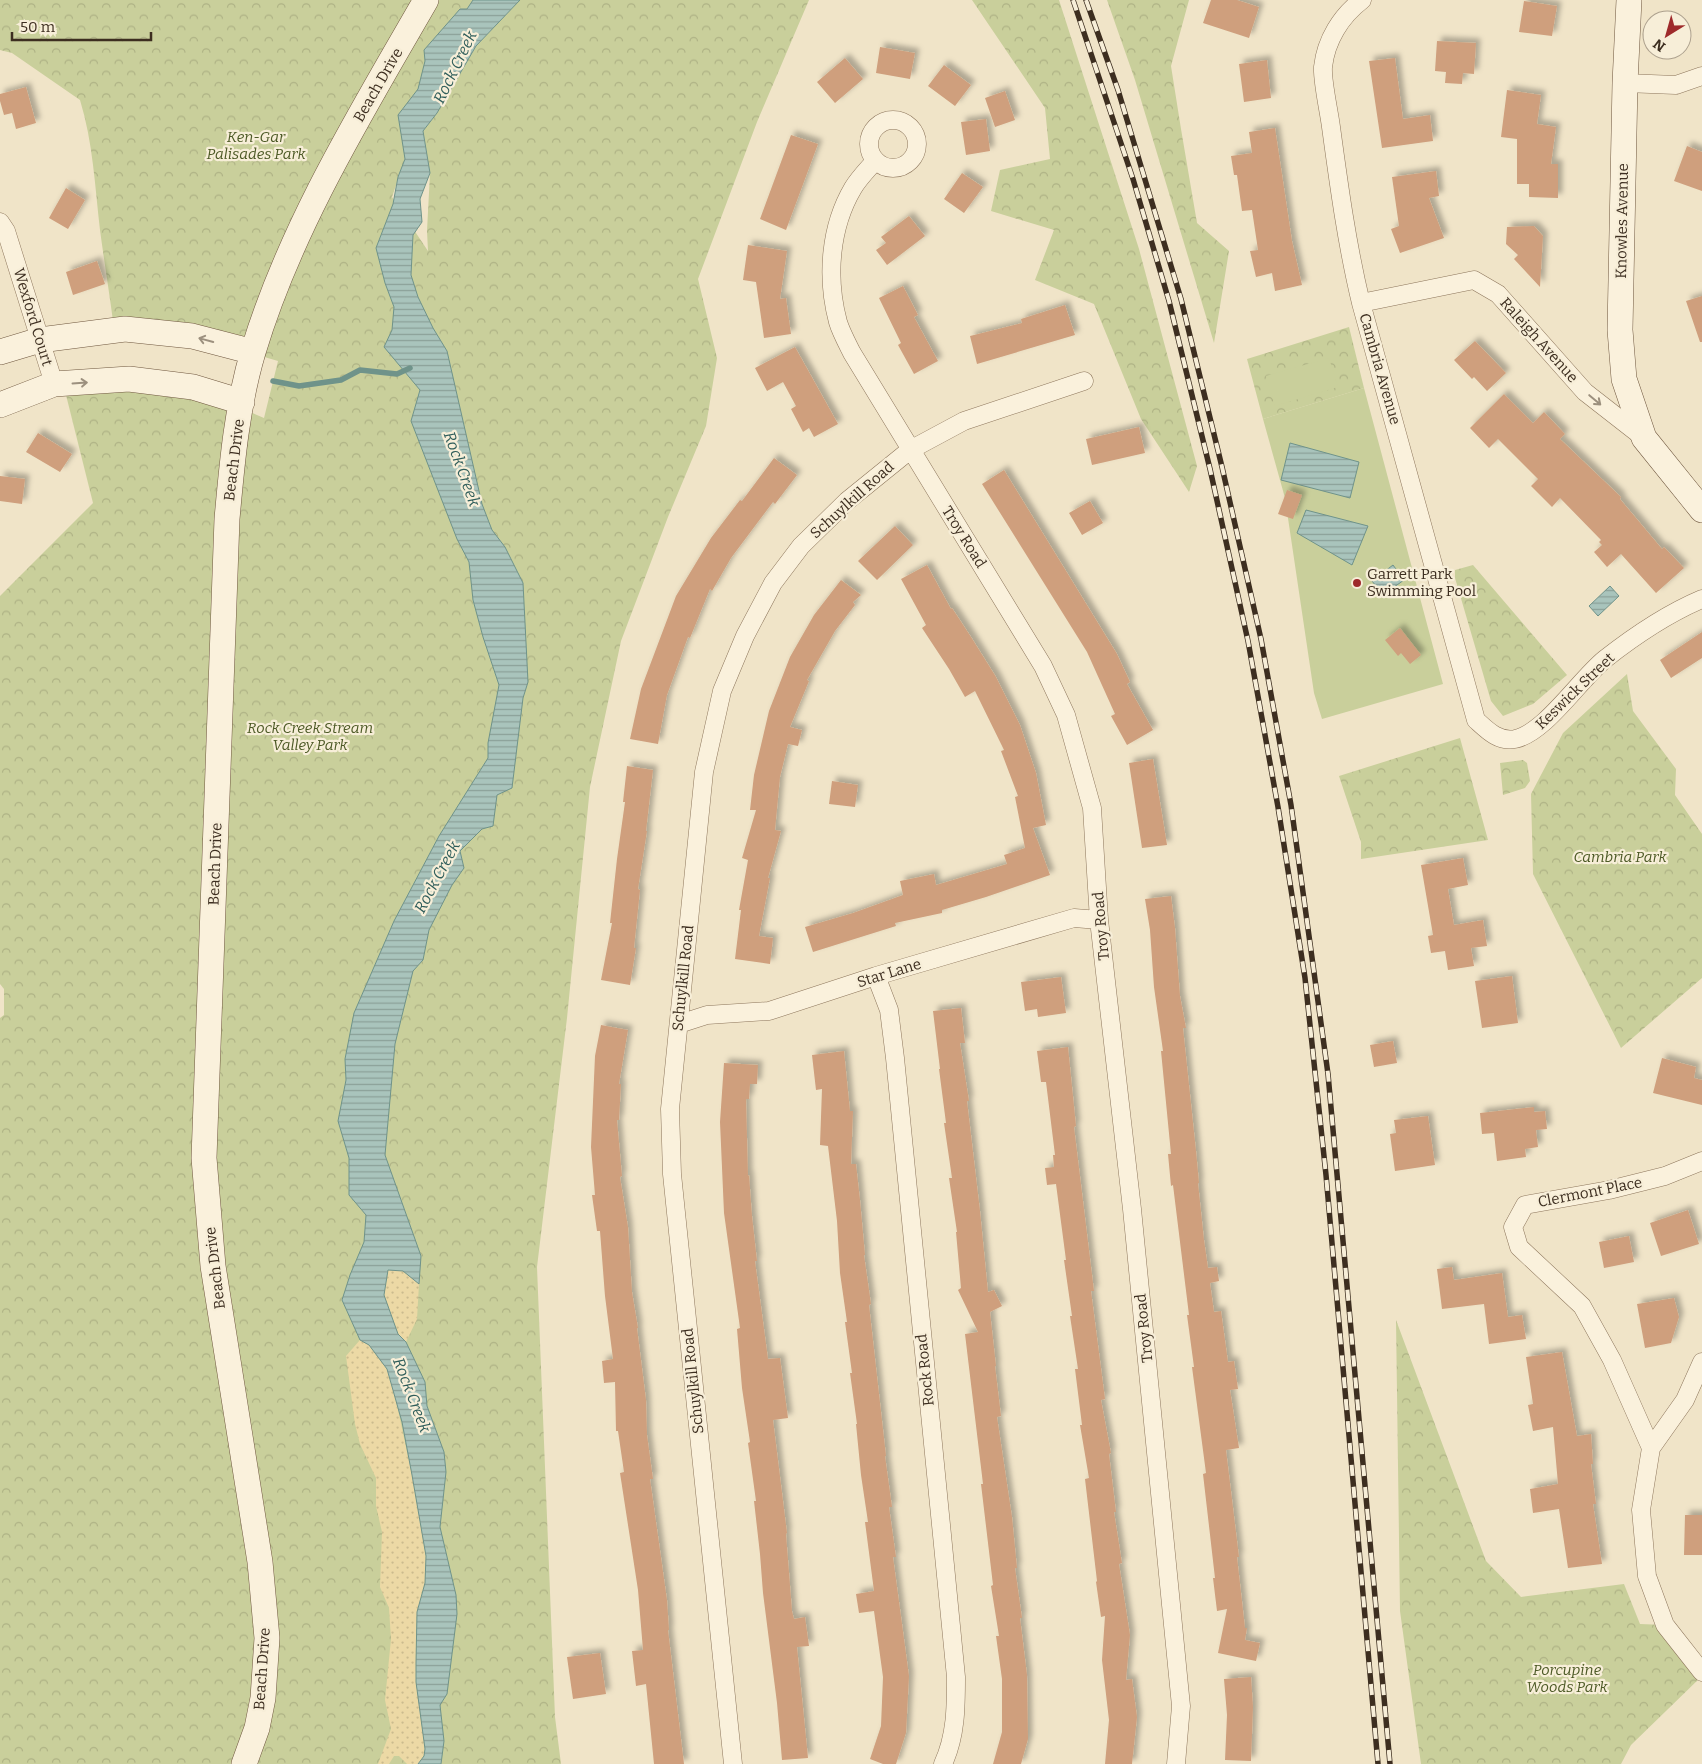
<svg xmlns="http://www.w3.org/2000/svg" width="1702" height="1764" viewBox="0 0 1702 1764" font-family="Bitter,serif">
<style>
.forest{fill:url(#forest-crowns)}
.sand{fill:url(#sand-dots)}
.pitch{fill:#c9cf9b}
.water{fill:url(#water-rules);stroke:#6f938a}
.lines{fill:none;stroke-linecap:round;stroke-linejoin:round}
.stream{stroke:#6f938a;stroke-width:5.5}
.building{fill:#cf9f7d;filter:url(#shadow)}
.street-casing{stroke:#8d765c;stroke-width:19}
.secondary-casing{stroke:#6f573f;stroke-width:26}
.street{stroke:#faf1dc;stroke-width:18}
.secondary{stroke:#faf1dc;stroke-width:25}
.rail-casing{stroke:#3d2e20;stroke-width:5.5}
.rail{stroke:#f7eed8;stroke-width:4;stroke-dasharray:11;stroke-linecap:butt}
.oneway{stroke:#9c907e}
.poi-dot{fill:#9e2a2b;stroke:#f7eed8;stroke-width:2}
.labels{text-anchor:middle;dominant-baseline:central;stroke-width:4.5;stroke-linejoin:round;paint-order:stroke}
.street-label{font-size:15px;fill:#3d2e20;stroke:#f7eed8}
.park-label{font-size:15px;font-style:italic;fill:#4d5a26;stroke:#f7eed8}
.poi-label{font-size:15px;fill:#3d2e20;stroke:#f7eed8;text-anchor:start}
.water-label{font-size:16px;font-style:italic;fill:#2f5d5a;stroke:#f7eed8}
</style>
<defs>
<pattern id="forest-crowns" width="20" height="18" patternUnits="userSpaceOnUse" patternTransform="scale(1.25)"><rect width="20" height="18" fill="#c9cf9b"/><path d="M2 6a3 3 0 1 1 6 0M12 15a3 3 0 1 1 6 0" fill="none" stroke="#aeb285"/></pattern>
<pattern id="sand-dots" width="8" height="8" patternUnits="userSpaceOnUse" patternTransform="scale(1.25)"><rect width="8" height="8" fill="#ecd9a5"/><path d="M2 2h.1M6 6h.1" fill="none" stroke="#cbbb8e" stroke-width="1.8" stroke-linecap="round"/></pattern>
<pattern id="water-rules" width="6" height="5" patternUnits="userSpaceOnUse" patternTransform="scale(1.25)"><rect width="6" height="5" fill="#a9c4bc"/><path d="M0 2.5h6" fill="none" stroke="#8ba098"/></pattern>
<filter id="shadow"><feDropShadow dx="4.5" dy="-4.5" stdDeviation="2.5" flood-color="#0004"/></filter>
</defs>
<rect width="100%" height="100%" fill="#f0e4c8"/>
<path class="forest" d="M0 0H495L418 120 392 197 428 251 427 231 430 173 423 131 437 113 476 46 520 0H809L757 122 698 279 717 358 706 426 668 517 621 641 590 787 567 1018 537 1267 555 1717 561 1764H0V1018L4 1015V989L0 984V596L93 503 65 391 140 387 250 412 264 418 278 361 213 342 113 321C109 291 104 260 100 230 95 187 93 142 80 100L12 53 0 50Z
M972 0H1059L1139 249 1197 466 1189 492 1141 419 1094 304 1035 280 1054 230 991 211 1000 170 1050 159 1045 108Z
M1107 0H1189L1171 66 1181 129 1197 223 1229 251 1214 343 1135 80Z
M1349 327 1364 388 1263 419 1247 359Z
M1473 565 1567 675 1533 704 1503 716 1491 701 1455 578V570Z
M1627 674 1633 711 1676 769 1675 795 1702 834V978L1621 1048 1533 874 1531 794 1563 733Z
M1460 738 1488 840 1361 859V842L1339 776Z
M1523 760 1527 763 1530 781 1525 788 1503 795 1500 763Z
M1396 1320 1486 1561 1521 1597 1624 1584 1640 1624 1665 1625 1702 1676 1631 1745 1621 1764H1421L1400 1611Z"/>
<path class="sand" d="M388 1270 403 1271 419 1284 417 1319 406 1342 398 1334 384 1295Z
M360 1340 369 1345 387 1369 395 1396 412 1475 426 1556 425 1583 417 1612 416 1663V1682L425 1749 424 1756 418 1764H407L399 1756H394L389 1764H378L391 1729 385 1700 391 1639 389 1608 380 1587 382 1532 376 1506V1478L360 1444 355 1424 346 1356Z"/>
<path class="pitch" d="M1329 358 1338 387 1275 406 1266 376Z
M1364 388 1443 684 1322 719 1314 693 1285 498 1263 419Z"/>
<path class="water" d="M473 0H520L476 46 437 113 423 131 430 173 420 199 422 222 413 235 411 275 418 297 433 328 447 351 482 504 492 530 505 547 523 583 528 682 523 698 512 788 497 795 493 826 482 829 460 851 464 868 452 885 429 930 423 960 413 971 395 1044 385 1155 421 1256 419 1284 403 1271 388 1270 384 1295 398 1334 406 1342 425 1382 427 1406 444 1452 446 1472 440 1527 456 1595 457 1614 447 1694 440 1705 444 1741 441 1764H418L424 1756 425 1749 416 1682V1663L417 1612 425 1583 426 1556 412 1475 402 1422 387 1369 369 1345 360 1340 342 1300 350 1275 364 1242 366 1215 349 1195V1158L338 1121 346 1080 345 1059 354 1013 394 921 439 836 488 758V743L499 685 483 637 473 600 469 562 457 539 411 421 420 390 384 347 392 330 394 307 385 283 376 248 393 204 398 177 405 159 398 115 418 89 425 61 424 50 460 9H467Z
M1290 443 1359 462 1350 498 1281 480Z
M1306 510 1368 526 1352 565 1297 533Z
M1393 565 1404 580 1383 595 1372 581Z
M1610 586 1619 596 1598 616 1589 606Z"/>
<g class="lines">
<path class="stream" d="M273 381 299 386 341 380 360 370 397 374 410 368"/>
</g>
<path class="building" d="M1211 0H1237L1259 7 1249 38 1203 23Z
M1524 1 1557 6 1552 36 1519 32Z
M1437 41 1476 43 1474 74 1463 73 1462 84 1445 83 1446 72 1435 71Z
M880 47 915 53 910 79 876 73Z
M845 58 863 79 835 103 817 82Z
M1395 58 1403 119 1430 115 1433 141 1382 148 1369 61Z
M1267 60 1271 98 1244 102 1239 64Z
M944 65 971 85 955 106 928 86Z
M26 87 36 123 16 129 12 113 4 115 0 101V94Z
M1507 90 1541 95 1537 124 1556 127 1551 164H1558V198L1529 197V184H1517V139L1501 137Z
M1005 91 1015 120 995 127 985 98Z
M986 119 990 151 966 155 961 122Z
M1275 128 1292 241 1302 285 1275 291 1272 273 1256 277 1250 251 1258 250 1252 210 1242 211 1237 175H1234L1231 156 1252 153 1249 132Z
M791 135 818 144 786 230 760 219Z
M1687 146 1702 152V191L1674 181Z
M1436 171 1439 196 1429 198 1444 238 1400 253 1391 229 1399 226 1392 177Z
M962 173 983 187 964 213 944 199Z
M66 188 85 200 68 229 49 218Z
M909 216 925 236 887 265 876 250 886 243 881 237Z
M1534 226 1543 236 1540 287 1514 259 1518 255 1506 244 1507 227Z
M748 245 787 251 780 299 786 298 791 334 764 338 756 282 743 280Z
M97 261 105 284 73 295 66 272Z
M903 286 918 315 914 317 938 361 914 374 898 345 901 343 879 298Z
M1702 296V342H1700L1686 301Z
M1065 305 1075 335 977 364 970 336 1022 323 1021 319Z
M1475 341 1506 373 1487 391 1474 377 1472 379 1454 360Z
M795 347 838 424 814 437 809 428 803 432 791 409 796 406 783 382 767 391 755 368Z
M1504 394 1533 423 1544 412 1565 434 1560 439 1621 497 1620 499 1662 549 1664 547 1684 568 1656 593 1621 554 1607 567 1594 552 1602 545 1599 542 1601 540 1560 498 1552 507 1531 486 1538 479 1498 439 1489 448 1470 428Z
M1139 427 1145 453 1092 465 1086 439Z
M38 433 72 454 60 472 26 452Z
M774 458 797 475 775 504 773 502 731 558 712 591 710 589 690 638 688 637 667 695 658 744 630 739 641 689 676 596 711 538 740 500 742 501Z
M1004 470 1117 654 1130 682 1127 684 1153 730 1127 745 1111 716 1115 714 1087 652 982 484Z
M0 476 25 479 22 504 0 501Z
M1287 490 1302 495 1293 519 1278 514Z
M1090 501 1103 523 1082 535 1069 513Z
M895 526 913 545 877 580 858 561Z
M927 565 951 609 952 608 971 637 996 677 1020 725 1036 773 1046 825 1033 828 1050 875 986 897 942 910V913L895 923 896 926 813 952 805 927 853 913 903 895 900 881 934 874 936 885 1007 864 1004 855 1025 848 1015 797 1018 796 1001 751 1004 750 975 691 965 697 949 669 922 628 926 625 901 579Z
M841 580 861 595 853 602 855 605 835 631 807 680 809 681 790 727 802 730 798 746 788 744 780 777 775 830 781 831 768 878H770L759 936 773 938 770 964 735 959 741 910H739L748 860 742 858 756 810H750L754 775 769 711 790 657 814 615Z
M1400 628 1421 655 1410 664 1401 653 1398 656 1385 640Z
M1702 632V658L1671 678 1660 660Z
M1153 759 1167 845 1142 848 1129 763Z
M627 766 653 770 646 831H647L638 889 640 890 634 948H636L630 985 601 980 612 923H610L617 859 625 802H623Z
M832 781 858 785 855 807 829 804Z
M1463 858 1468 885 1448 889 1454 925 1483 920 1487 946 1471 948 1474 966 1448 970 1445 951 1431 953 1428 936 1433 935 1421 865Z
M1171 896 1175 928 1180 996 1186 1028H1183L1196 1151 1199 1183H1198L1204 1240 1208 1268 1217 1267 1219 1281 1210 1283 1214 1312 1221 1311 1228 1362 1234 1361 1238 1389 1230 1390 1239 1448 1226 1450 1239 1557H1237L1245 1628H1247L1245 1640 1260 1643 1256 1661 1218 1653 1227 1609 1217 1611 1213 1578H1215L1203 1474 1206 1473 1192 1367H1194L1187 1315H1189L1173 1185 1171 1186 1168 1154H1171L1161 1051H1163L1154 987 1150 930 1145 899Z
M1512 976 1518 1023 1482 1028 1475 981Z
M1061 977 1066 1013 1038 1017 1037 1009 1025 1011 1021 982Z
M961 1008 965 1043H960L969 1101H967L980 1211 988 1292 994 1290 1002 1306 990 1312 996 1366H995L1001 1416 997 1417 1012 1517 1017 1568H1015L1022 1618H1020L1027 1675 1028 1739 1021 1764H993L1002 1732V1679L996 1636H999L991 1586 993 1585 981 1484H983L965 1334 978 1332 958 1290 961 1288 956 1232H957L949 1178H952L944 1123H946L939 1069H940L933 1011Z
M601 1025 628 1030 619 1084H621L619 1120H617L622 1176 620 1177 628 1227 632 1292 638 1328H637L646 1400 647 1435 653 1479H650L667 1600 669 1630H668L684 1764H654L646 1684 636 1686 632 1651 643 1650 638 1590 620 1473 624 1472 618 1431H616L615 1382 604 1383 602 1361 613 1359 605 1296 600 1231H597L592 1195H595L591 1147 595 1056Z
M1393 1041 1397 1063 1374 1067 1370 1045Z
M1068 1047 1076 1126 1074 1127 1094 1291H1091L1105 1399 1101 1400 1111 1453 1109 1454 1116 1512H1114L1122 1563 1119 1564 1130 1635 1126 1680 1132 1679 1137 1717 1132 1764H1105L1109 1720 1102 1660 1105 1616 1101 1617 1096 1582 1097 1581 1085 1479 1089 1478 1080 1425H1082L1075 1369H1078L1070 1316H1072L1064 1260H1066L1056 1184 1047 1185 1045 1168 1054 1167 1053 1155H1055L1046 1082H1041L1037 1051Z
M844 1051 850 1111H853L851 1164H856L860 1200 865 1255H864L871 1304 869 1305 886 1456H885L892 1507H889L896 1557H893L909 1676 906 1733 896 1764H883L870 1759 881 1726 883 1677 874 1611 859 1613 856 1594 874 1591 865 1522H868L861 1475 856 1424H857L850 1373H852L845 1322H847L840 1273 837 1221 828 1146 820 1145 822 1089 816 1090 812 1055Z
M1662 1058 1696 1067 1694 1078 1702 1080V1105L1653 1093Z
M724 1063 758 1065 757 1084H750L749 1099H746L748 1176 749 1175 752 1216 757 1261H755L768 1359 780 1358 788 1418 773 1420 787 1533 786 1534 792 1611 794 1619 805 1617 809 1646 797 1647 808 1758 782 1760 777 1703 763 1593 760 1554 754 1501H756L748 1443 750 1442 742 1388 737 1329 740 1328 724 1213 720 1122Z
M1534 1107V1112L1545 1111 1547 1129 1536 1130 1538 1147 1525 1149 1526 1157 1497 1161 1494 1133 1482 1134 1480 1113Z
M1428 1116 1435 1165 1395 1171 1390 1134 1396 1133 1394 1120Z
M1688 1210 1699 1244 1661 1256 1650 1223Z
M1629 1236 1634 1262 1604 1268 1599 1242Z
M1452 1267 1454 1280 1502 1273 1508 1317 1522 1315 1526 1339 1489 1344 1484 1304 1442 1309 1437 1269Z
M1674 1298 1679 1317 1671 1343 1645 1348 1637 1304Z
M1562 1352 1577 1436 1591 1434 1593 1464H1591L1596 1504H1593L1602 1564 1568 1568 1559 1509 1533 1513 1530 1489 1558 1484 1553 1427 1533 1431 1528 1405 1533 1404 1526 1357Z
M1685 1515H1702V1555H1684Z
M600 1653 606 1694 573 1699 567 1657Z
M1251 1677 1253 1707 1251 1761 1225 1760 1227 1715 1224 1679Z"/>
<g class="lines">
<g class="street-casing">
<path id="street" d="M1362 0C1341 16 1326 40 1323 67 1322 81 1329 111 1331 127 1339 186 1347 245 1361 303L1476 720C1487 730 1498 742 1515 739 1545 733 1580 679 1605 659 1633 637 1669 613 1702 599
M1625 83 1676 85 1702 76
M869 144a24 24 0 1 1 48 0a24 24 0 1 1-48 0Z
M875 161C868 169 859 178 853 188 830 227 826 277 838 322 841 332 847 343 852 353L1043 666 1066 715 1092 808 1099 920 1132 1209 1181 1706 1176 1764
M0 222 6 231 54 384
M1361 303 1474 280 1498 294 1585 392 1644 438
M876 976 889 1010 895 1058 956 1677C956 1707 956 1736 943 1764
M679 1024 707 1015 769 1011 876 976 1074 918 1099 920
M1702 1362 1685 1400 1651 1448 1641 1510 1647 1576 1665 1625 1702 1672
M1651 1448 1612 1360 1582 1306 1519 1247 1513 1227 1525 1205 1609 1190 1665 1176 1702 1161
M733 1764 672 1174 670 1109 704 772 722 691 745 636 773 583 801 546 847 501 910 450 964 421 1084 381"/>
</g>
<g class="secondary-casing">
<path id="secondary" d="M1629 0 1625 83 1620 330 1624 379 1644 438 1702 510
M0 352 40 340 125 329 192 336 253 352
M0 405 54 384 129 379 193 387 242 402
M244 1764 257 1728 263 1698 267 1638 260 1562 213 1266 204 1158 227 519C232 463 237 406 253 352 290 228 362 111 426 0"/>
</g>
<use href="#street" class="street"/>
<use href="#secondary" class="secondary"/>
<g class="rail-casing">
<path id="rail" d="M1073 0 1133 179 1169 301 1210 469 1248 641 1278 807 1305 978 1326 1175 1378 1764
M1086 0 1118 90 1181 299 1222 467 1261 639 1291 805 1328 1074 1390 1764"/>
</g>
<use href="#rail" class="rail"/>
</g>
<defs><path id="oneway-shaft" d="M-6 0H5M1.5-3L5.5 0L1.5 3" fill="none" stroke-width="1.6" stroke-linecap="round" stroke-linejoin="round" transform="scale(1.25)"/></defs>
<g class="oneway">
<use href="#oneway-shaft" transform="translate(206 340) rotate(-165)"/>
<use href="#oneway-shaft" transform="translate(80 383) rotate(-4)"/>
<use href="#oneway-shaft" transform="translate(1595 400) rotate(40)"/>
</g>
<circle class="poi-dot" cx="1357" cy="583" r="5"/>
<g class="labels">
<g class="street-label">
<text transform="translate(378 85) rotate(-60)">Beach Drive</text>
<text transform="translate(1622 221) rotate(-89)">Knowles Avenue</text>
<text transform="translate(33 317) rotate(73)">Wexford Court</text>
<text transform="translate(1539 340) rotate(48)">Raleigh Avenue</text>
<text transform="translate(1380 369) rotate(74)">Cambria Avenue</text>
<text transform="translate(234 460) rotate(-83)">Beach Drive</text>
<text transform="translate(852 500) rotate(-42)">Schuylkill Road</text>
<text transform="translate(964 537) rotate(58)">Troy Road</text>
<text transform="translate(1575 691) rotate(-44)">Keswick Street</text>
<text transform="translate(215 864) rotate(-88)">Beach Drive</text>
<text transform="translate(1101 926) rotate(-95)">Troy Road</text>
<text transform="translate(889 973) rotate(-17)">Star Lane</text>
<text transform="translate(683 978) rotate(-84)">Schuylkill Road</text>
<text transform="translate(1590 1192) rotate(-11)">Clermont Place</text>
<text transform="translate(215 1268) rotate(-97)">Beach Drive</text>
<text transform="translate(1144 1328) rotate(-96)">Troy Road</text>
<text transform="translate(925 1370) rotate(-96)">Rock Road</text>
<text transform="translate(693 1381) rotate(-96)">Schuylkill Road</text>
<text transform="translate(262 1669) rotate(-86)">Beach Drive</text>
</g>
<g class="park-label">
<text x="256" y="137">Ken-Gar<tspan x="256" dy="17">Palisades Park</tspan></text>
<text x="310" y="728">Rock Creek Stream<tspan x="310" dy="17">Valley Park</tspan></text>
<text x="1620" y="857">Cambria Park</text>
<text x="1567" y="1670">Porcupine<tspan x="1567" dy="17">Woods Park</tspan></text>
</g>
<g class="poi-label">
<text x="1367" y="574">Garrett Park<tspan x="1367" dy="17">Swimming Pool</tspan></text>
</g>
<g class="water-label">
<text transform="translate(455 67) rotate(-64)">Rock Creek</text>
<text transform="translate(462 469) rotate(70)">Rock Creek</text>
<text transform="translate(437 877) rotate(-62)">Rock Creek</text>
<text transform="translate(412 1395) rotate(69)">Rock Creek</text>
</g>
</g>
<g transform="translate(1667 35) rotate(217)"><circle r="24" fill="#f7eed8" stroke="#ada18e"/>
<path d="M0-4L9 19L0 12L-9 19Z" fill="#9e2a2b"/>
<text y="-8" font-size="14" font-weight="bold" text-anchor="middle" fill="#3d2e20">N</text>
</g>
<path d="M12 32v8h139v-8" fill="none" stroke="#3d2e20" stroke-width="2.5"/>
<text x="20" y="32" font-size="15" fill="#3d2e20" stroke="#f7eed8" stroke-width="4" paint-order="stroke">50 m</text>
</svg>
